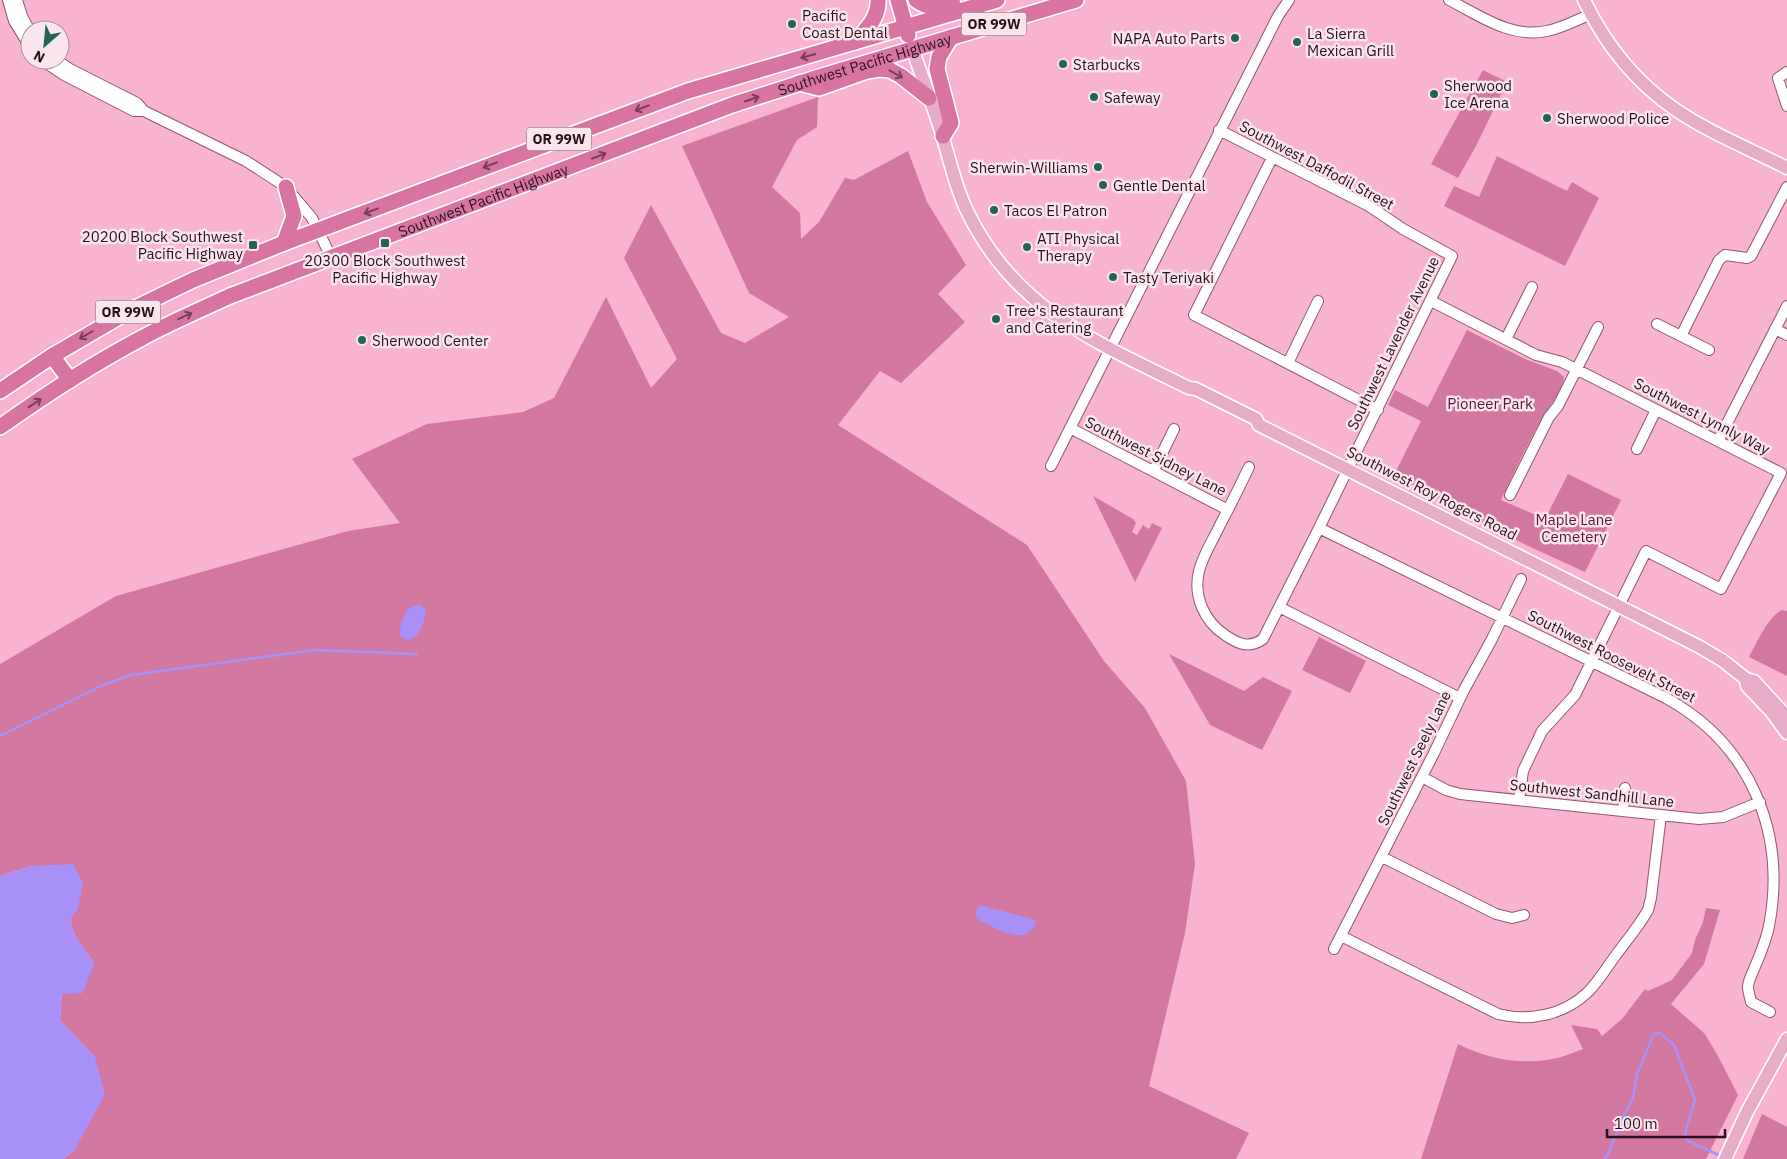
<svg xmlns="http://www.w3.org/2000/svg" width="1787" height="1159" viewBox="0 0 1787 1159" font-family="'IBM Plex Sans',sans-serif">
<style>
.green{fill:#d277a0}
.water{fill:#a790f8}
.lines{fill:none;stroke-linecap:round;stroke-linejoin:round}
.stream{stroke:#a790f8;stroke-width:2.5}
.minor-casing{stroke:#935671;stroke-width:12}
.major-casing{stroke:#fff;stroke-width:15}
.highway-casing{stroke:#fff;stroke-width:18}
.minor{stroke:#fff;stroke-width:10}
.major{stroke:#e7acc7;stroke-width:12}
.highway{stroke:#d774a1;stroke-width:15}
.oneway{stroke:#773e58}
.poi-dot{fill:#236452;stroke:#fae4ed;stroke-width:2}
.labels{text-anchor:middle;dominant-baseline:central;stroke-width:5;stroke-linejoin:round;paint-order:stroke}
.shield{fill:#fae4ed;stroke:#68505b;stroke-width:1}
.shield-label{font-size:14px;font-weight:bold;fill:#29111c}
.poi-label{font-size:15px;fill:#29111c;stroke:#fae4ed;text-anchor:start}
.street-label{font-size:15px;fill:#29111c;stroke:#fae4ed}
.park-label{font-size:15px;fill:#5b163b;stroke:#fae4ed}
</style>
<rect width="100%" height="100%" fill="#f8b3d0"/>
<path class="green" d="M1483 70 1507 82 1476 146 1458 178 1431 164Z
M818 97 817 127 797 140 772 187 800 213 801 239 819 222 845 178 854 180 908 151 927 202 966 265 938 294 965 322 901 383 880 371 838 425 1027 545 1104 661 1145 708 1186 781 1195 864 1185 933 1149 1086 1249 1133 1236 1159H63L74 1151 95 1057 60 1020 62 994 94 963 74 934 70 919 78 908 31 866 0 876V664L116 596 348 531 400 523 352 459 427 424 523 412 554 398 606 297 651 388 677 359 624 258 651 205 721 333 745 343 789 317 749 293 682 146Z
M1497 156 1567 191 1572 182 1599 198 1565 266 1444 206 1454 186 1479 197Z
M1467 330 1525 359 1557 371 1564 377C1563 392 1549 406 1542 418 1527 445 1514 472 1501 500L1545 519 1568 474 1621 500 1585 572 1524 544 1394 475 1421 421 1388 405 1395 390 1428 407Z
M1093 496 1133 519 1136 523 1132 532 1137 535 1143 525 1149 529 1152 523 1162 528 1135 582Z
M1782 610 1787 611V676L1749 657C1756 644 1769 615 1782 610Z
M1319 637 1366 661 1350 693 1302 670Z
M1169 654 1244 691 1263 677 1292 691 1262 750 1210 725Z
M1706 908 1720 910 1704 964 1671 1004 1705 1034 1718 1056 1738 1095 1706 1159H1421L1458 1044C1487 1059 1524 1066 1557 1058 1566 1056 1574 1052 1583 1049L1571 1025 1597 1029 1602 1036 1622 1019 1645 989 1648 991 1672 980 1692 953 1695 940 1703 922Z
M1762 1114 1787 1127V1159H1743Z"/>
<path class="water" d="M419 604 426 610C424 623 421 635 408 641L399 635 402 620 408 609Z
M73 864 83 883 78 908 70 919 74 934 94 963 83 993 62 994 60 1020 95 1057 105 1094 74 1151 63 1159H0V876L31 866Z
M980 905 1036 920 1033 929C1030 931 1026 935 1023 935 1011 937 985 924 976 918V911Z"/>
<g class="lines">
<path class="stream" d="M0 736 103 685 131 675 315 650 417 654
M1604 1159 1608 1154 1625 1113 1633 1098 1637 1074 1654 1034 1660 1033 1674 1045 1695 1100 1686 1130 1685 1137 1688 1141 1721 1156"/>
<g class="minor-casing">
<path id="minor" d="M8 0 14 21 30 47
M17 0 22 16 30 31
M1449 0C1479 15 1511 39 1547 31 1562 28 1577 20 1591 14
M42 60 64 75 134 111H144
M56 60 70 69 137 103 144 111 246 161 286 187 312 218 331 257
M1787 72 1778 78 1787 106
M1219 130 1369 206 1403 229 1452 256 1319 528 1263 639C1249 649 1238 644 1225 635 1204 621 1193 596 1199 571 1203 555 1213 540 1220 525 1230 506 1240 486 1249 467
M1272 158 1194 315 1378 410
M1431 301 1536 355 1562 362 1781 473 1721 589 1646 551 1575 695 1542 731 1523 771 1519 800
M1657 324 1709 350
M1775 329 1787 335
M1681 336 1719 260 1725 255 1747 258 1751 256 1787 187
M1506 339 1532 287
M1288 363 1318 301
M1070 428 1228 510
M1718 441 1787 306
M1637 449 1656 410
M1051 466 1278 16 1289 0
M1154 470 1174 429
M1510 495 1549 417 1558 406 1598 327
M1319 528 1666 698C1750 744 1787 832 1769 926 1766 941 1760 955 1754 969 1752 974 1748 981 1748 987 1748 991 1750 997 1751 1002L1770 1012
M1279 607 1460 698
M1422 777 1446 790 1460 794 1699 819 1723 817 1760 802
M1623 811 1625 788
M1382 857 1496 914 1512 918 1524 915
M1341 936 1498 1014C1530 1022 1564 1015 1588 992 1599 981 1607 967 1616 955 1627 940 1639 926 1648 910L1651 898 1661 815
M1334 949 1434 753 1464 690 1492 639 1521 579"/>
</g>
<g class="major-casing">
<path id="major" d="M1584 0C1605 44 1635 82 1676 110 1710 133 1750 149 1787 168
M912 48C923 80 936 112 945 145 952 168 957 192 968 213 1016 311 1098 343 1189 388L1196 389 1256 419 1259 425 1698 646 1722 660 1746 679 1754 681 1787 717
M1746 679 1747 686 1771 711 1787 733
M1725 1159 1747 1112 1787 1039"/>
</g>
<g class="highway-casing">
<g id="highway">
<path d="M898 0 908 35"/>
<path d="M916 0C928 9 939 8 953 4"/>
<path d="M855 42C866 29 879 18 878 0"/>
<path d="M799 83 819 88 867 71 880 69 890 70 901 76 929 98"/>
<path d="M943 136 951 123 937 69 939 57 951 37"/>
<path d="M284 243 294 216 286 187"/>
<path d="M52 356 70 380"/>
<path d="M0 391 52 356 129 311 193 280 284 243 688 91 997 0"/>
<path id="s1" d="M0 427C45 395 91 365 140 339 169 323 200 310 230 296L732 105 819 77 1076 0"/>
</g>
</g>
<use href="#minor" class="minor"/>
<use href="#major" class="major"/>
<use href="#highway" class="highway"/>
</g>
<defs><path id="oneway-shaft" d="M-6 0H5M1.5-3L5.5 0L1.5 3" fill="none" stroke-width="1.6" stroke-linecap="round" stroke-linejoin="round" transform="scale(1.25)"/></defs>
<g class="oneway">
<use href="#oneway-shaft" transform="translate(808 56) rotate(164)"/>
<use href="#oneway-shaft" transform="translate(896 74) rotate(29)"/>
<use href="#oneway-shaft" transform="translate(752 99) rotate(-19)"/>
<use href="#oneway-shaft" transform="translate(642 108) rotate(159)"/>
<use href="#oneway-shaft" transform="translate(599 156) rotate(-21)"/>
<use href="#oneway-shaft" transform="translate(490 165) rotate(159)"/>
<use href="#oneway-shaft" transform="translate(371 211) rotate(159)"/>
<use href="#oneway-shaft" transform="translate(185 316) rotate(-24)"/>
<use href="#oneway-shaft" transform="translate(86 335) rotate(150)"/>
<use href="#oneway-shaft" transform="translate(35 403) rotate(-33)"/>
</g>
<g class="poi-dot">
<circle cx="792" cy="24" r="5"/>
<circle cx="1235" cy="38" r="5"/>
<circle cx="1297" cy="42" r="5"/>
<circle cx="1063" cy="64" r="5"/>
<circle cx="1434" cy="94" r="5"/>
<circle cx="1094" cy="97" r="5"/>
<circle cx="1547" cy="118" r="5"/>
<circle cx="1098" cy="167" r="5"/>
<circle cx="1103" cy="185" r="5"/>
<circle cx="994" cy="210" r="5"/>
<rect x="380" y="238" width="10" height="10" rx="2.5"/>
<rect x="248" y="240" width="10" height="10" rx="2.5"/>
<circle cx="1027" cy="247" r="5"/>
<circle cx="1113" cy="277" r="5"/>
<circle cx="996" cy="319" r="5"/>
<circle cx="362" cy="340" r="5"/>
</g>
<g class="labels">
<g class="shield">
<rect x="961.5" y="12.5" width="65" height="23" rx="4"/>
<rect x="526.5" y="127.5" width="65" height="23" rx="4"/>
<rect x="95.5" y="300.5" width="65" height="23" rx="4"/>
</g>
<g class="shield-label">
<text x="994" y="24">OR 99W</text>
<text x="559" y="139">OR 99W</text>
<text x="128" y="312">OR 99W</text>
</g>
<g class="poi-label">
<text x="802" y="15">Pacific<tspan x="802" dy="17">Coast Dental</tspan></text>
<text x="1307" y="33">La Sierra<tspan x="1307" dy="17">Mexican Grill</tspan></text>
<text x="1225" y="38" text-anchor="end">NAPA Auto Parts</text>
<text x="1073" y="64">Starbucks</text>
<text x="1444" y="85">Sherwood<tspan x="1444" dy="17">Ice Arena</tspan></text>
<text x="1104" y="97">Safeway</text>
<text x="1557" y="118">Sherwood Police</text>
<text x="1088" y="167" text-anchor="end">Sherwin-Williams</text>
<text x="1113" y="185">Gentle Dental</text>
<text x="1004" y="210">Tacos El Patron</text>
<text x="243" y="236" text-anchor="end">20200 Block Southwest<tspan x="243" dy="17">Pacific Highway</tspan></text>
<text x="1037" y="238">ATI Physical<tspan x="1037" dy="17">Therapy</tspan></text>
<text x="385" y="260" text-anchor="middle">20300 Block Southwest<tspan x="385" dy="17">Pacific Highway</tspan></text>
<text x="1123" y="277">Tasty Teriyaki</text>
<text x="1006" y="310">Tree's Restaurant<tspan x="1006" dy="17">and Catering</tspan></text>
<text x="372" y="340">Sherwood Center</text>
</g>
<g class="street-label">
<text stroke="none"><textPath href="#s1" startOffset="941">Southwest Pacific Highway</textPath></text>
<text transform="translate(1317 165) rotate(28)">Southwest Daffodil Street</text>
<text stroke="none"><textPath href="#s1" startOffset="536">Southwest Pacific Highway</textPath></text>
<text transform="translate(1393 343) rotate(-64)">Southwest Lavender Avenue</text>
<text transform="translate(1702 416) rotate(27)">Southwest Lynnly Way</text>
<text transform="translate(1156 456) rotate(27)">Southwest Sidney Lane</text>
<text transform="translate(1432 493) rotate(27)">Southwest Roy Rogers Road</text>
<text transform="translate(1612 656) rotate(27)">Southwest Roosevelt Street</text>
<text transform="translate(1414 758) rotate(-64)">Southwest Seely Lane</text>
<text transform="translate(1592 793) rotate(6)">Southwest Sandhill Lane</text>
</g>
<g class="park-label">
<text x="1490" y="403">Pioneer Park</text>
<text x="1574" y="519">Maple Lane<tspan x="1574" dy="17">Cemetery</tspan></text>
</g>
</g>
<g transform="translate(45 45) rotate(207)"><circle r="24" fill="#fae4ed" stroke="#a69099"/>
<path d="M0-4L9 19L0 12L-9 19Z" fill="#236452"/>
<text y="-8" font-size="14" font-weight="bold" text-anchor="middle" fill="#29111c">N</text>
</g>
<path d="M1607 1129v8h118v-8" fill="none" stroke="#29111c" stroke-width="2.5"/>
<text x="1614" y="1129" font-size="15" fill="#29111c" stroke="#fae4ed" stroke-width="4" paint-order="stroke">100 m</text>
</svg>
